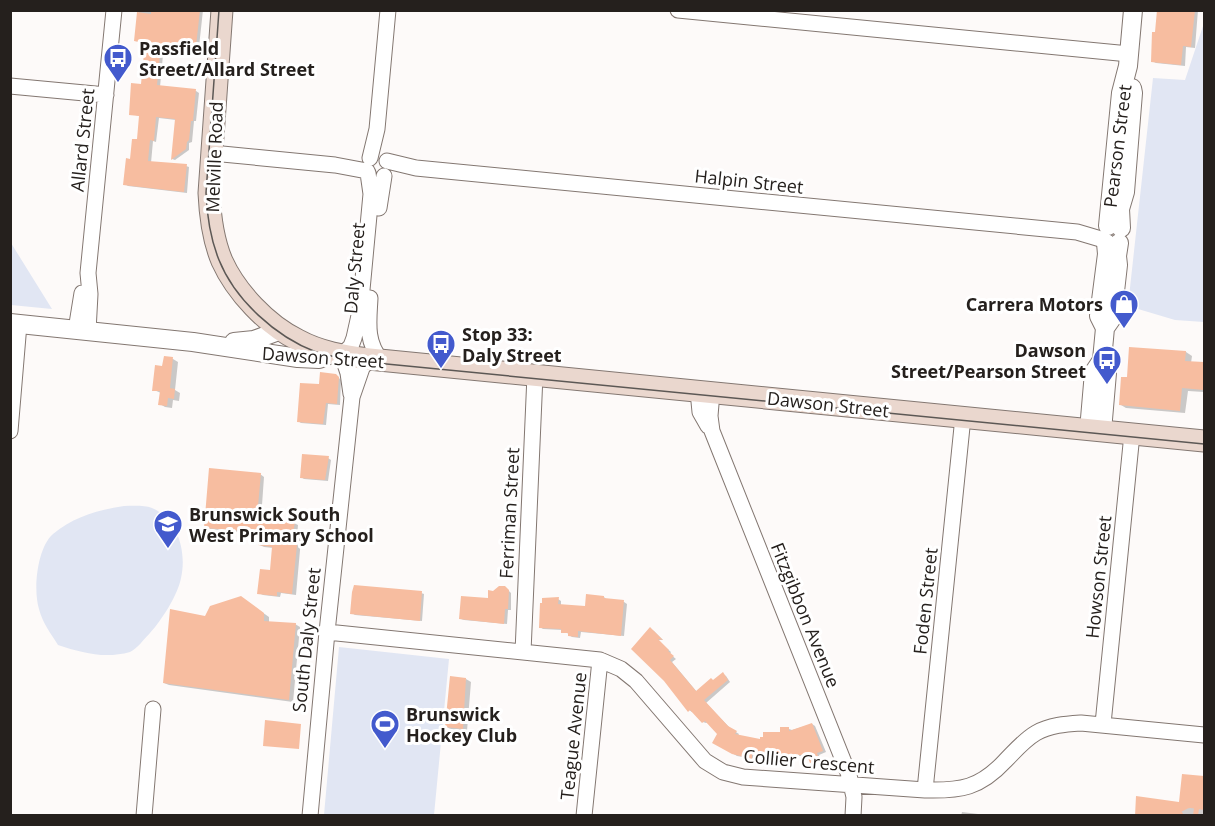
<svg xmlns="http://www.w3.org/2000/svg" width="1215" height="826" viewBox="0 0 1215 826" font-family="'Open Sans',sans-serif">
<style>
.green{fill:#e1e6f3}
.shadow{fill:#0003}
.building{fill:#f7bda0}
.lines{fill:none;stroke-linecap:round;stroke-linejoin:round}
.pedestrian-tunnel{stroke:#d2cecd;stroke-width:10;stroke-dasharray:10 5;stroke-linecap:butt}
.minor-casing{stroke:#837771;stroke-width:17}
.tertiary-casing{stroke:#837771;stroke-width:20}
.secondary-casing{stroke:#837771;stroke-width:23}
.minor{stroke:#fff;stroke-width:15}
.tertiary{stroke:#fff;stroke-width:18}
.secondary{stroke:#ead7ce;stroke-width:21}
.tram{stroke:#5c5855;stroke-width:1.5}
.labels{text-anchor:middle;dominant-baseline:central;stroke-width:6;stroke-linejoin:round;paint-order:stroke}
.poi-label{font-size:18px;font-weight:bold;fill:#25201d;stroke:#fff;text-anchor:start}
.street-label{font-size:18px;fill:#25201d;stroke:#fff}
</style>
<rect width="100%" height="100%" fill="#fdfaf9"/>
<path class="green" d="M1204 23V322L1175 320 1128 306 1153 78 1185 80Z
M11 243 52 309 11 305Z
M124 506C133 506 144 505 152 508 178 519 187 552 181 578 178 595 161 621 150 633 144 639 137 649 130 652 105 659 82 653 58 645 51 634 42 622 39 609 33 590 37 548 53 534 73 517 98 510 124 506Z
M339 647 449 659 434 815H324Z"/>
<path class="shadow" d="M139 10H203L199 47 164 44 160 87 196 91 199 93 196 121H194L192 142 189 143V150L175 160 172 159 176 120 159 118 156 142 153 141 151 163 186 166 189 167 187 193 128 186 125 184 138 141 140 116 131 114 142 86 146 43 135 41Z
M1159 10H1198L1195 48 1186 47 1185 66 1156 63 1152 61Z
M1131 349 1186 352 1192 356 1191 363 1204 364V392L1188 391 1185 413 1126 408 1121 405 1128 378Z
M165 358 173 359 178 362 175 390 180 393 179 401 173 400 172 408 165 407 160 404 161 393 154 390 164 368Z
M336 375 341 380 340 405 328 404 326 425 301 423 298 421 320 386Z
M328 458 331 460 328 481 304 479 301 477Z
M260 474 264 477 261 519 294 523 298 525 297 536 301 539 296 595 281 593 280 597 263 595 259 593 271 571 274 548 264 547 260 545 261 534 210 529 206 527Z
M508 590 511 593V610H508L507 624 464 620 461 619 489 600Z
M421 593 424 594 422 621 355 615 352 613Z
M604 597 607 600 624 602 627 604 624 636 581 632 580 638 572 637 569 635 570 634 563 632V630L543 629 540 627 558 599 561 601V606L586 607Z
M246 601 269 617V623L295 624 300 627 293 702 169 685 164 683 206 617Z
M653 630 663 640H657L671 652 670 654 676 659 672 662 697 692 723 674 726 676 730 682 706 703 731 729 739 734 738 736 761 741 781 733 789 729 792 730 812 724 815 726 826 752 819 755 821 761 814 764 811 762 809 756H793V759H785L782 757 755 756V759L737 756 727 750 719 733 708 722 706 723 703 722 693 711 692 712 689 710Z
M466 679 471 682 467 731 451 729 446 727Z
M1183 776 1204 778V816H1136L1180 803Z
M962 812 978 814 981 816H961Z"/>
<path class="building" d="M151 10H200L196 46 161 44 157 85 196 89 193 121H191L189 140 187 142 186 149 171 160 175 119 156 117 154 141 150 140 148 161 187 164 184 192 123 185 126 158 130 159 132 139H137L139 116 129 115 131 83 141 84 145 43 134 41 137 12 151 14Z
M1157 10H1195L1191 47 1183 46 1181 65 1151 62 1152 32H1155Z
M1129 347 1186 351 1185 361 1204 362V390L1182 388 1180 411 1119 405 1121 377H1127Z
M164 356 173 357 170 388 175 389 174 399 168 398 167 406 158 405 160 391H152L155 365 162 366Z
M320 372 336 374 339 377 337 404 326 403 323 424 297 422 300 383 319 384Z
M302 454 329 456 325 480 300 478Z
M209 468 261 473 257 517 295 521 293 535H298L292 594 277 592V596L257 594 260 569 270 570 272 547 258 545 259 532 204 528Z
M354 585 422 591 420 621 350 614 352 592Z
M499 586H505L509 590 508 609H505L504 624 459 619 461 596 488 598V590L493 591Z
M586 594 604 596V598L624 600 621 636 578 631V637L568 636V633H561V629L539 628 540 603H542V598L559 597 558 604 585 606Z
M241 596 264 613V621L296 623 289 700 163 683 170 609 205 616 210 606Z
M650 627 663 640 658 639 669 650 668 651 674 656 670 660 696 691 711 678 713 680 723 672 728 680 704 700 728 726 737 731 735 734 760 739V737H763V732H780V727H789V731L812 723 823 751 817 753 819 760 810 763 807 755H791V758L781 759 780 756 752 755V759L732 754 712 743 717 734 705 721 702 723 690 710 688 712 664 681 631 649Z
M450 676 466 678 463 729 445 727Z
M265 720 301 724 299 749 263 746Z
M1182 774 1204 776V816H1135L1136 796 1179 802Z"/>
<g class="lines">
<path class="pedestrian-tunnel" d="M1184 816 1190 813 1204 815"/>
<g class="minor-casing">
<path id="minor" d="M678 10 1129 54
M10 86 106 95
M212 153 335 165 367 171
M370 158 377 129 388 10
M387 161 416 168 1077 232 1104 240
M379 208 384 176
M370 298C369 320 365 341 381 360
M76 330 82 293
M88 331 90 294 88 273 114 10
M698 391 700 412 708 426
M712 392 710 416 712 431 849 775 854 797 853 816
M351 394 348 373 342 355 351 346 354 338 360 311 371 194 368 173
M10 431 19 324
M327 632 600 660 621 669 636 681 705 761 723 772 743 777 925 790C961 791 980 788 1005 761 1015 751 1024 740 1036 733 1050 725 1066 724 1081 723L1204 735
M523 652 535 375
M1103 724 1132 434
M925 790 963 417
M144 816 153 709
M310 816 327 632 352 397 362 368 369 359
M584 816 600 660"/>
</g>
<g class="tertiary-casing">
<path id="tertiary" d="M1108 226 1121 93 1128 66 1133 10
M1121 228 1120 209 1125 192 1133 93 1132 88
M10 323 193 342 298 358 319 359 333 353
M1104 326 1099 316 1107 254 1106 243
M234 342 254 340 281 330
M1102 360 1107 373 1102 431
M1089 430 1094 372 1102 360 1105 328 1112 318 1118 265 1117 256 1119 243"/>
</g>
<g class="secondary-casing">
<path id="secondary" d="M222 10 209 193C210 215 213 240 222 261 236 292 267 325 298 340 320 352 344 356 369 359L1204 441"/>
</g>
<use href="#minor" class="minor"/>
<use href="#tertiary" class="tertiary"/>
<use href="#secondary" class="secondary"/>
<path class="tram" d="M219 10 206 193C207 216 210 238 219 260 235 300 276 337 316 352 332 357 349 359 366 362L1204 444"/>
</g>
<defs>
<g id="bus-pin" transform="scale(1.5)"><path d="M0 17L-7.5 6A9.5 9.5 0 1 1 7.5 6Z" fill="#435acd" stroke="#fff"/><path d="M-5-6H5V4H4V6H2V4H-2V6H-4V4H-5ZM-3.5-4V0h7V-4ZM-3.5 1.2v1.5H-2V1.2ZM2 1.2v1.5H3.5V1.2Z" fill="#fff"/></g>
<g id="shop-pin" transform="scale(1.5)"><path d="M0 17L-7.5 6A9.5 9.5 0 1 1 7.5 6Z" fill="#435acd" stroke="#fff"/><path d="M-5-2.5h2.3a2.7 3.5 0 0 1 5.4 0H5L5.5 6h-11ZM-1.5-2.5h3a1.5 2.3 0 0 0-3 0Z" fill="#fff"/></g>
<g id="school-pin" transform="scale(1.5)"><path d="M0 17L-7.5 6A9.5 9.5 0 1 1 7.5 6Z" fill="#435acd" stroke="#fff"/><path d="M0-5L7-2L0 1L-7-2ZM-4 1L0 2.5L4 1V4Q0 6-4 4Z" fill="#fff"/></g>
<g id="stadium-pin" transform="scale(1.5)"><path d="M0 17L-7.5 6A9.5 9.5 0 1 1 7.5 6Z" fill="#435acd" stroke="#fff"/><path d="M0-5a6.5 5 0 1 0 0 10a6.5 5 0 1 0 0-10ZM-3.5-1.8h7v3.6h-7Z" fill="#fff"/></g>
</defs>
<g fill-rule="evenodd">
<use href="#bus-pin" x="118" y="58"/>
<use href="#shop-pin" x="1124" y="304"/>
<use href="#bus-pin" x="441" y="344"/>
<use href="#bus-pin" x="1107" y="360"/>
<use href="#school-pin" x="168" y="524"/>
<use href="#stadium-pin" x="385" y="724"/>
</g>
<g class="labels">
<g class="poi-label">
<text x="139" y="48">Passfield<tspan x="139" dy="21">Street/Allard Street</tspan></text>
<text x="1103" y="304" text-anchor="end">Carrera Motors</text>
<text x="462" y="334">Stop 33:<tspan x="462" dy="21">Daly Street</tspan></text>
<text x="1086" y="350" text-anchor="end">Dawson<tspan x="1086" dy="21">Street/Pearson Street</tspan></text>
<text x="189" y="514">Brunswick South<tspan x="189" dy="21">West Primary School</tspan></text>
<text x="406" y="714">Brunswick<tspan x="406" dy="21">Hockey Club</tspan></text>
</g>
<g class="street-label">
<text transform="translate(82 140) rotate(-84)">Allard Street</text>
<text transform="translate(1117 146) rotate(-83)">Pearson Street</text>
<text transform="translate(214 157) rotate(-88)">Melville Road</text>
<text transform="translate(749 181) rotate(6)">Halpin Street</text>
<text transform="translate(354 268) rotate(-85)">Daly Street</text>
<text transform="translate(323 357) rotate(4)">Dawson Street</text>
<text transform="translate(828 404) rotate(6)">Dawson Street</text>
<text transform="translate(509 513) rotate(-87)">Ferriman Street</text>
<text transform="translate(1098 577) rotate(-84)">Howson Street</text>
<text transform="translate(925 601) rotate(-84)">Foden Street</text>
<text transform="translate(806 615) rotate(68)">Fitzgibbon Avenue</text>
<text transform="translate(306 640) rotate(-84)">South Daly Street</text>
<text transform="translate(573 736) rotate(-84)">Teague Avenue</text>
<text transform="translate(809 761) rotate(5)">Collier Crescent</text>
</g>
</g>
<rect width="1215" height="826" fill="none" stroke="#25201d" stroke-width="24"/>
</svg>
